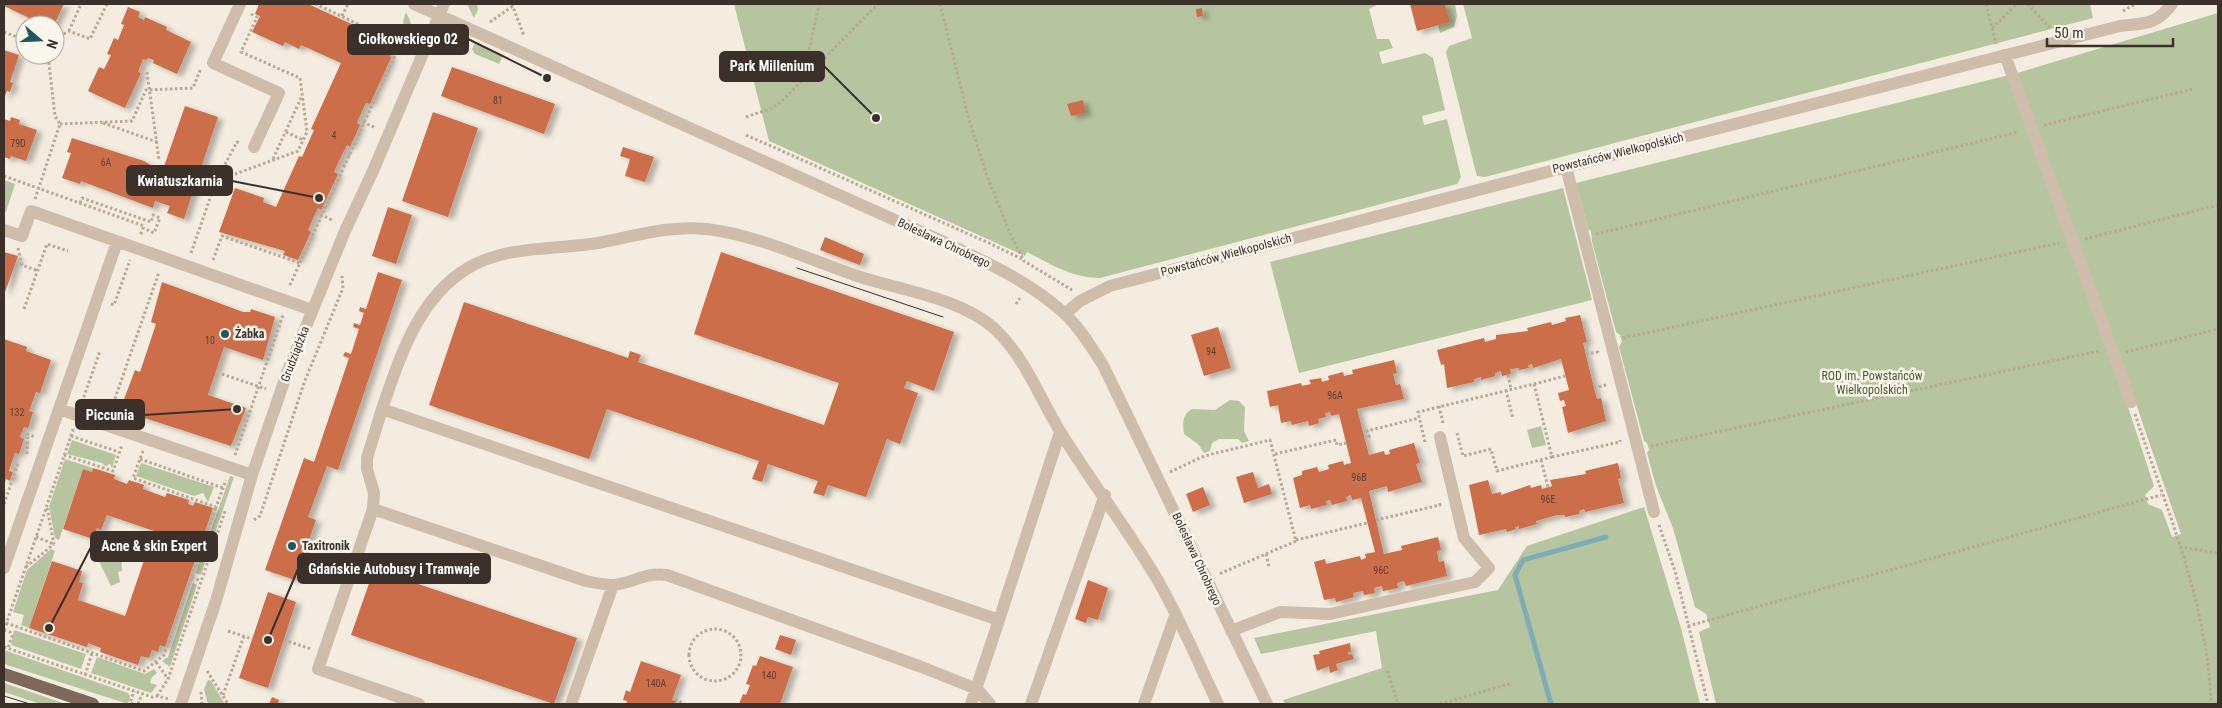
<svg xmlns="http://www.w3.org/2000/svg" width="2222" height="708" viewBox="0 0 2222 708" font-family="'Roboto Condensed',sans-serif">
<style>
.green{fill:#b6c59f;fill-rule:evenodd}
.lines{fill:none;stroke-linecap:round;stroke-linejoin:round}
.stream{stroke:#7eaeb3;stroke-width:5}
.building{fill:#cb6e48;filter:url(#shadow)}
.path{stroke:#baa795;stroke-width:3;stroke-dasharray:2.5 2.5;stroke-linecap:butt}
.minor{stroke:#cebdab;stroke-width:12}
.major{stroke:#7d685b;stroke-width:12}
.tram{stroke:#3b312a;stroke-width:1}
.poi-dot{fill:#1e575f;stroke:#fbf6ed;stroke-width:2}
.labels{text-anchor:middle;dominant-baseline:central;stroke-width:5;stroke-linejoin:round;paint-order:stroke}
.number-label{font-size:10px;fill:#5f4032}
.street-label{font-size:12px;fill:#3b312a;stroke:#fbf6ed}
.poi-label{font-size:12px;font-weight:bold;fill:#3b312a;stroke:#fbf6ed;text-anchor:start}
.park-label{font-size:12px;fill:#475b2d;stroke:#fbf6ed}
.leader{fill:none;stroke:#3b312a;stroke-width:2}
.callout-dot{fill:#3b312a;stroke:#fbf6ed;stroke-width:2}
.callout{fill:#3b312a;stroke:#3b312a;stroke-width:2}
.callout-label{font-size:14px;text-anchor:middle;font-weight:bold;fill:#fff}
</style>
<defs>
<filter id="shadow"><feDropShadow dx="5.5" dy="3" stdDeviation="2.5" flood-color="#0004"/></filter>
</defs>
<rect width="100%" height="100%" fill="#f4ece0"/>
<path class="green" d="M467 4H477L478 10 474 18Z
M734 4H1379L1369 9 1377 39H1389L1393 48 1379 52 1382 64 1425 53 1433 58 1445 110 1422 116 1424 125 1447 119 1461 177 1457 184 1100 278C1073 278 1050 264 1027 252L1025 256 769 141Z
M1445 4H1455L1457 16 1454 27 1440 33 1438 25 1449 22Z
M1463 4H2090L2093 18 1485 177 1477 176 1475 169 1446 52 1449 46 1472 38Z
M406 12 415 32 417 41C405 35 400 26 406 12Z
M2218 13V704H1716L1699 632 1710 627 1706 614 1695 607 1673 528 1656 486 1647 453 1649 450 1647 443 1644 441 1619 347 1622 342 1620 335 1616 332 1592 242 1591 231 1588 229 1576 183 2017 73ZM2136 404 2181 534 2172 537 2162 510 2148 504 2145 495 2154 486 2128 407Z
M475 43 503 56 499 64 475 54 472 49Z
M4 180 15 184 6 212 4 211Z
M1563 188 1592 300 1299 373 1270 262Z
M1230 400 1239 401 1245 407 1244 431 1249 441 1242 443 1238 439H1219L1212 443 1210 451 1204 453 1199 445 1184 434C1182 424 1183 412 1193 409L1215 410Z
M1541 426 1546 445 1532 448 1527 430Z
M72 440 116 455 112 468 110 464 105 466 102 463 67 454Z
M65 459 93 468 92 472 83 469 59 540 55 538 49 507Z
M141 463 214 487 208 502 203 493 194 496 136 476Z
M230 476 234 477 201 575 196 573Z
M1644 507 1681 628 1700 704H1285L1283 700 1382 668 1376 631 1261 654 1254 638 1498 590 1527 546Z
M112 546 114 554 121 551 122 571 118 572 120 582 111 586 96 555Z
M51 549 55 551 29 628 21 625 24 615 13 612 27 570Z
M193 583 197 585 170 667 162 661 168 657Z
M14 630 86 654 81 669 11 645Z
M4 650 128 693 130 696 128 704 4 664Z
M97 657 145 674 154 669 157 673 152 677 150 683 157 685 151 693 91 673Z
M208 680 211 681 225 704H208L204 689Z
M4 683 66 704H41L4 692Z"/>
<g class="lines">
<path class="stream" d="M1551 704 1515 575 1523 560 1606 537"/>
</g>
<path class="building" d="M4 4H64L54 25H44L4 6Z
M259 4H308L371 33 370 37 386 44 391 58 370 104 366 103 358 120 357 123 360 125 350 147 347 145 338 163 334 172 338 174 321 210 318 208 316 212 308 230 311 232 298 260 283 255 285 251 219 232 235 188 264 198 263 202 276 207 299 156 302 157 314 130 311 129 341 63 301 45 299 49 285 42 283 46 252 32 260 16 255 14Z
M1410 4H1445L1450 22 1417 31Z
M128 7 140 12 138 17 144 20 145 17 167 27 166 30 191 42 177 74 153 63 154 60 148 58 146 60 143 59 138 72 141 73 125 108 88 91 99 67 104 69 111 55 107 54 114 38 118 40 124 25 121 24Z
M1202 8 1203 16 1197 17 1196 9Z
M4 50 19 55 10 82 13 83 10 92 7 91 4 99Z
M452 67 555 104 544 134 441 96Z
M1083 100 1086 113 1071 116 1067 104Z
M185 106 218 117 184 219 167 213 170 206 155 201 153 208 81 181 80 184 62 178 71 153 67 152 72 138 144 161 152 166 150 171 161 175Z
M433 112 478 128 448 217 402 201Z
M11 117 20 120 19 124 37 130 26 161 11 156 10 159 4 157V119L10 121Z
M623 147 654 157 645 182 625 176 630 159 620 156Z
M388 207 412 215 396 264 372 256Z
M825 237 864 254 860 265 820 250Z
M4 252 18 256 4 295Z
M721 252 954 332 934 391 907 381 904 388 918 393 900 444 887 439 866 497 828 485 824 496 813 493 818 481 768 464 762 482 752 479 759 461 607 409 589 459 429 405 464 302 628 358 630 351 641 355 638 362 824 425 839 383 694 334Z
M378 272 402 280 338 470 327 466 308 517 316 520 295 580 265 570 304 458 314 462 349 358 343 356 345 352 351 354 359 329 353 327 354 323 360 325 364 313 359 311 360 307 366 309Z
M162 282 243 312H250L251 309 275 317 263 360 224 347 208 395 246 408 231 446 120 410 135 370 140 372 156 324 151 322Z
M1580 315 1587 342 1583 343 1594 388 1597 399 1601 398 1606 421 1568 433 1562 407 1566 406 1564 400 1560 401 1558 393 1569 390 1561 359 1533 368 1532 364 1528 365 1529 368 1519 370V368L1510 369 1511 374 1502 376 1501 371 1495 373V376L1481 380V377L1474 379V382L1447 388 1444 364 1441 365 1437 350 1484 338 1485 342 1496 339V335L1528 331 1527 328 1551 322 1552 325 1566 321 1565 318Z
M1218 327 1231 368 1204 376 1191 335Z
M4 339 27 347 26 351 51 360 40 393 36 392 29 411 33 412 28 428 24 427 20 437 24 439 19 454 15 453 9 471 13 472 10 481 6 479 4 485Z
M1394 360 1397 373 1393 374 1396 385 1400 384 1404 399 1357 409 1369 455 1384 451 1385 455 1390 454 1389 450 1414 443 1420 463 1416 464 1422 482 1388 492 1387 486 1369 491 1383 550 1384 554 1402 550 1401 546 1438 537 1441 550 1437 551 1439 562 1444 561 1447 576 1406 586 1404 581 1397 583 1398 588 1383 591 1382 586 1374 588 1375 593 1364 595 1363 591 1353 593 1354 597 1336 602 1335 598 1324 600 1314 562 1325 559 1326 564 1360 556 1361 560 1366 558 1365 554 1375 552 1361 498 1352 500 1351 495 1346 497 1347 501 1332 505 1330 500 1326 501 1327 505 1311 509 1310 505 1300 508 1293 478 1302 475V471L1317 467 1319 472 1329 469 1328 465 1343 461 1344 465 1351 463 1339 414 1331 416 1330 412 1325 413 1326 417 1318 419 1319 423 1309 426 1308 421 1292 425 1291 421 1281 423 1278 405 1270 407 1267 391 1301 383 1302 386 1311 384 1309 380 1321 378 1322 382 1329 380 1328 376 1343 372 1344 376 1353 374 1352 370Z
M1618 463 1621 478 1618 479 1624 503 1585 512 1584 509 1579 511V514L1565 517V515H1557L1536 521 1537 524 1519 529V526L1515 527 1516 529 1507 532 1506 529 1479 535 1469 485 1488 480 1492 494 1501 492V495L1530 485 1531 488 1541 485 1542 489 1552 486 1550 480 1586 474 1585 471Z
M93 468 115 475 114 479 127 484 129 480 144 485 143 489 165 497 167 493 189 500 188 504 193 506 195 502 213 508 165 647 160 645 158 652 152 650 149 658 141 656 138 665 100 652 101 648 88 643 87 647 29 628 52 561 82 571 79 582 83 583 78 600 125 616 154 531 107 515 101 530 97 528 93 539 63 529 83 469 92 472Z
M1253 472 1258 488 1269 484 1272 494 1244 503 1236 477Z
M1203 487 1210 505 1193 512 1186 494Z
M374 569 577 638 554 704 351 635Z
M1088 580 1108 588 1098 620 1088 617 1086 623 1075 619Z
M268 592 296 602 268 688 239 678Z
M780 635 796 640 791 655 775 649Z
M1350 643 1351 652H1348L1349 655 1352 654 1354 659 1336 664 1338 670 1330 673 1329 666 1317 671 1313 655 1320 654 1319 651Z
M760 656 793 667 780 704H739L743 694 746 695 750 685 746 684 753 665 756 666Z
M641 661 681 675 672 700 676 701 675 704H626L627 701 623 700 626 690 630 692Z
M272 697 279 700 278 704H269Z"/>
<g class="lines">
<path class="path" d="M512 4 524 36
M940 4 968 116 987 176 1010 233 1024 261 1072 290
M1986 4 1996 44
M2028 4 2051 29
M2123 11 2135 4
M342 16 348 4
M490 22 513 6
M1992 28 2017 4
M69 31 81 4
M4 32 25 40
M55 39 69 31 90 39 107 4
M391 46 404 42
M147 72 159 160
M803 79 819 4
M746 117 770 109 781 102 878 4
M358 120 376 128
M103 123 157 142
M60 124 132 121 146 90 193 88 201 68
M2044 125 2193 89
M286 132 303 140
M746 135 991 244 1024 260
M343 153 350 156
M273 159 302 96
M338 163 345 166
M4 176 144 226 140 236
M216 181 298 151 307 132 300 78 241 52 257 17 251 14
M35 199 60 124 55 116 48 55
M80 203 82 198 151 222 153 215 160 218 154 233 143 228
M316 212 334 221
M1596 234 2018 132
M2085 239 2218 205
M18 248 22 265 38 271
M191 253 216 181 237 142 240 144
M213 260 222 236 300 263 289 287
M300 263 395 55 389 39 316 4
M111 304 114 305 130 260
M1016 304 1020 298
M24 309 47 244 68 251
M1623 338 2059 243
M2126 352 2218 329
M1586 354 1598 352V354
M222 374 266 389
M1508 375 1511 389
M1534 384 1565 376
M1594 388 1606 385
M1506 390 1513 419
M82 402 100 351
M1439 406 1443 423
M110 413 159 272
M2135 414C2166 508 2208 604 2211 704
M22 432 35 437
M71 436 119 452
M1364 438 1369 437 1367 431 1419 418
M1425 442 1418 412 1534 384 1552 457 1497 471 1491 449 1463 456 1457 433
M1651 446 2099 351
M143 451 133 478 216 507 226 480
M27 454 28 434
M1275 454 1336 440 1337 445 1347 443
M64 455 113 471 122 445
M235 455 283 315
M1552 457 1620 442V440
M140 459 223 488
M1541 460 1548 487
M1170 472 1204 456 1270 440 1296 541 1219 574
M4 504 18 463
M47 508 54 544
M254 520 260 516 304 383 343 288 342 276
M1376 520 1440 505 1439 502
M1659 525 1675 571 1708 704
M36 537 54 544
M1296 540 1367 523
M2180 547 2218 553
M1266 554 1269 567
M26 567 54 544
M192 577 201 581
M6 623 144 671 164 655 216 507
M1688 626 2161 495
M689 655a26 26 0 1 1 52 0a26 26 0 1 1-52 0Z
M4 630 74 427
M4 630 10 632 12 636 8 648
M228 631 252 639
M284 640 311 649
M4 647 152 697 157 696 169 699
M156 662 168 679
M207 671 228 704
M1387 671 1398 704
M85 675 92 653
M201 692 202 704
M223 695 244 636
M157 696 168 679 225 511
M675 699 685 704
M133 704 130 703 134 691
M138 704 142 694
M1440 704 1512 683"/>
<path class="minor" d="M240 4 213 63 279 93 254 147
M414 4 946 243C988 263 1030 282 1064 313 1080 328 1091 347 1103 365L1267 704
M2005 55 2131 402
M1566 167 1654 512
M4 230 22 236 31 211 312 310
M1065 314 1080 301 1110 286 1566 167 2120 26C2146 23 2156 25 2172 4
M59 409 252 475
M382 409C400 357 418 298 468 268 507 245 555 250 598 243 635 236 669 225 707 229 756 235 809 259 857 276 900 290 962 298 996 330 1026 359 1040 399 1061 433 1091 481 1125 526 1154 574 1179 615 1197 661 1218 704
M373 509 318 669 419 704
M4 568 117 242
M999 620 1060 432
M1231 631 1280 612 1330 614 1475 582 1489 568 1464 538 1440 437
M181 704 216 601 252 475 287 373 345 231 373 171 444 4
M571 704 613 585
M971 704 999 620 382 409 367 458V469L374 493 373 509 586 581C595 583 604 585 613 585 634 583 644 572 667 575L919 666 977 689 990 704
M1031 704 1105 495
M1144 704 1175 616"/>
<path class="major" d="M4 674 93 704"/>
<path class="tram" d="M797 268 943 317
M4 696 30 704"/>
</g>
<g class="poi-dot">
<circle cx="225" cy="334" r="5"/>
<circle cx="292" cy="546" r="5"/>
</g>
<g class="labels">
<g class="number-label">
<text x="498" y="100">81</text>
<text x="334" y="135">4</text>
<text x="18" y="143">79D</text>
<text x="106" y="162">6A</text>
<text x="210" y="340">10</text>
<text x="1211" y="351">94</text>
<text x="1335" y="395">96A</text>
<text x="17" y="412">132</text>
<text x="1359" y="477">96B</text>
<text x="1548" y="499">96E</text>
<text x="1381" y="570">96C</text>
<text x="769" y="675">140</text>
<text x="656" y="683">140A</text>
</g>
<g class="street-label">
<text transform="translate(1618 153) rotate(-14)">Powstańców Wielkopolskich</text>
<text transform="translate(944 243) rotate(25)">Bolesława Chrobrego</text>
<text transform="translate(1226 255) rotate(-15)">Powstańców Wielkopolskich</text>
<text transform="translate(295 354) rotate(-69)">Grudziądzka</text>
<text transform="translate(1197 559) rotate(65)">Bolesława Chrobrego</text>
</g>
<g class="poi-label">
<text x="235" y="334">Żabka</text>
<text x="302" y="546">Taxitronik</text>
</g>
<g class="park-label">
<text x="1872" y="376">ROD im. Powstańców<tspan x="1872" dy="14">Wielkopolskich</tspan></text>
</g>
</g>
<path class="leader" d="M547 78L468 39M876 118L824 66M319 198L232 181M237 409L144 415M49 628L91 547M268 640L298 569"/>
<g class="callout-dot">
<circle cx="547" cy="78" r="5"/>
<circle cx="876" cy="118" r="5"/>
<circle cx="319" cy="198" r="5"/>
<circle cx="237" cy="409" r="5"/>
<circle cx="49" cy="628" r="5"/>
<circle cx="268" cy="640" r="5"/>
</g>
<g class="callout">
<rect x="348" y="25" width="120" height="29" rx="5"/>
<rect x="720" y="52" width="104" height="29" rx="5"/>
<rect x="127" y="166" width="105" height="29" rx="5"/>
<rect x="76" y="400" width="68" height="29" rx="5"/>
<rect x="91" y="532" width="126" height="29" rx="5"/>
<rect x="298" y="554" width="192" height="29" rx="5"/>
</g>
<g class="callout-label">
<text x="408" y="44">Ciołkowskiego 02</text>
<text x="772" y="71">Park Millenium</text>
<text x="180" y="186">Kwiatuszkarnia</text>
<text x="110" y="420">Piccunia</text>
<text x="154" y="551">Acne &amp; skin Expert</text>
<text x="394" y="574">Gdańskie Autobusy i Tramwaje</text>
</g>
<rect width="2222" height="708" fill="none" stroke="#3b312a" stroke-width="10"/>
<g transform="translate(40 40) rotate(109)"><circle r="24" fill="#fbf6ed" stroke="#aea79f"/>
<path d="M0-4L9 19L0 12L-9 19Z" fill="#1e575f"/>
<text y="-8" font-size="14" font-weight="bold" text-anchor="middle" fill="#3b312a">N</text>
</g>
<path d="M2047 38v8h126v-8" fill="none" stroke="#3b312a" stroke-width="2.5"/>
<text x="2054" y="38" font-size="15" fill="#3b312a" stroke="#fbf6ed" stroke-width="4" paint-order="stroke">50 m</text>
</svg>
